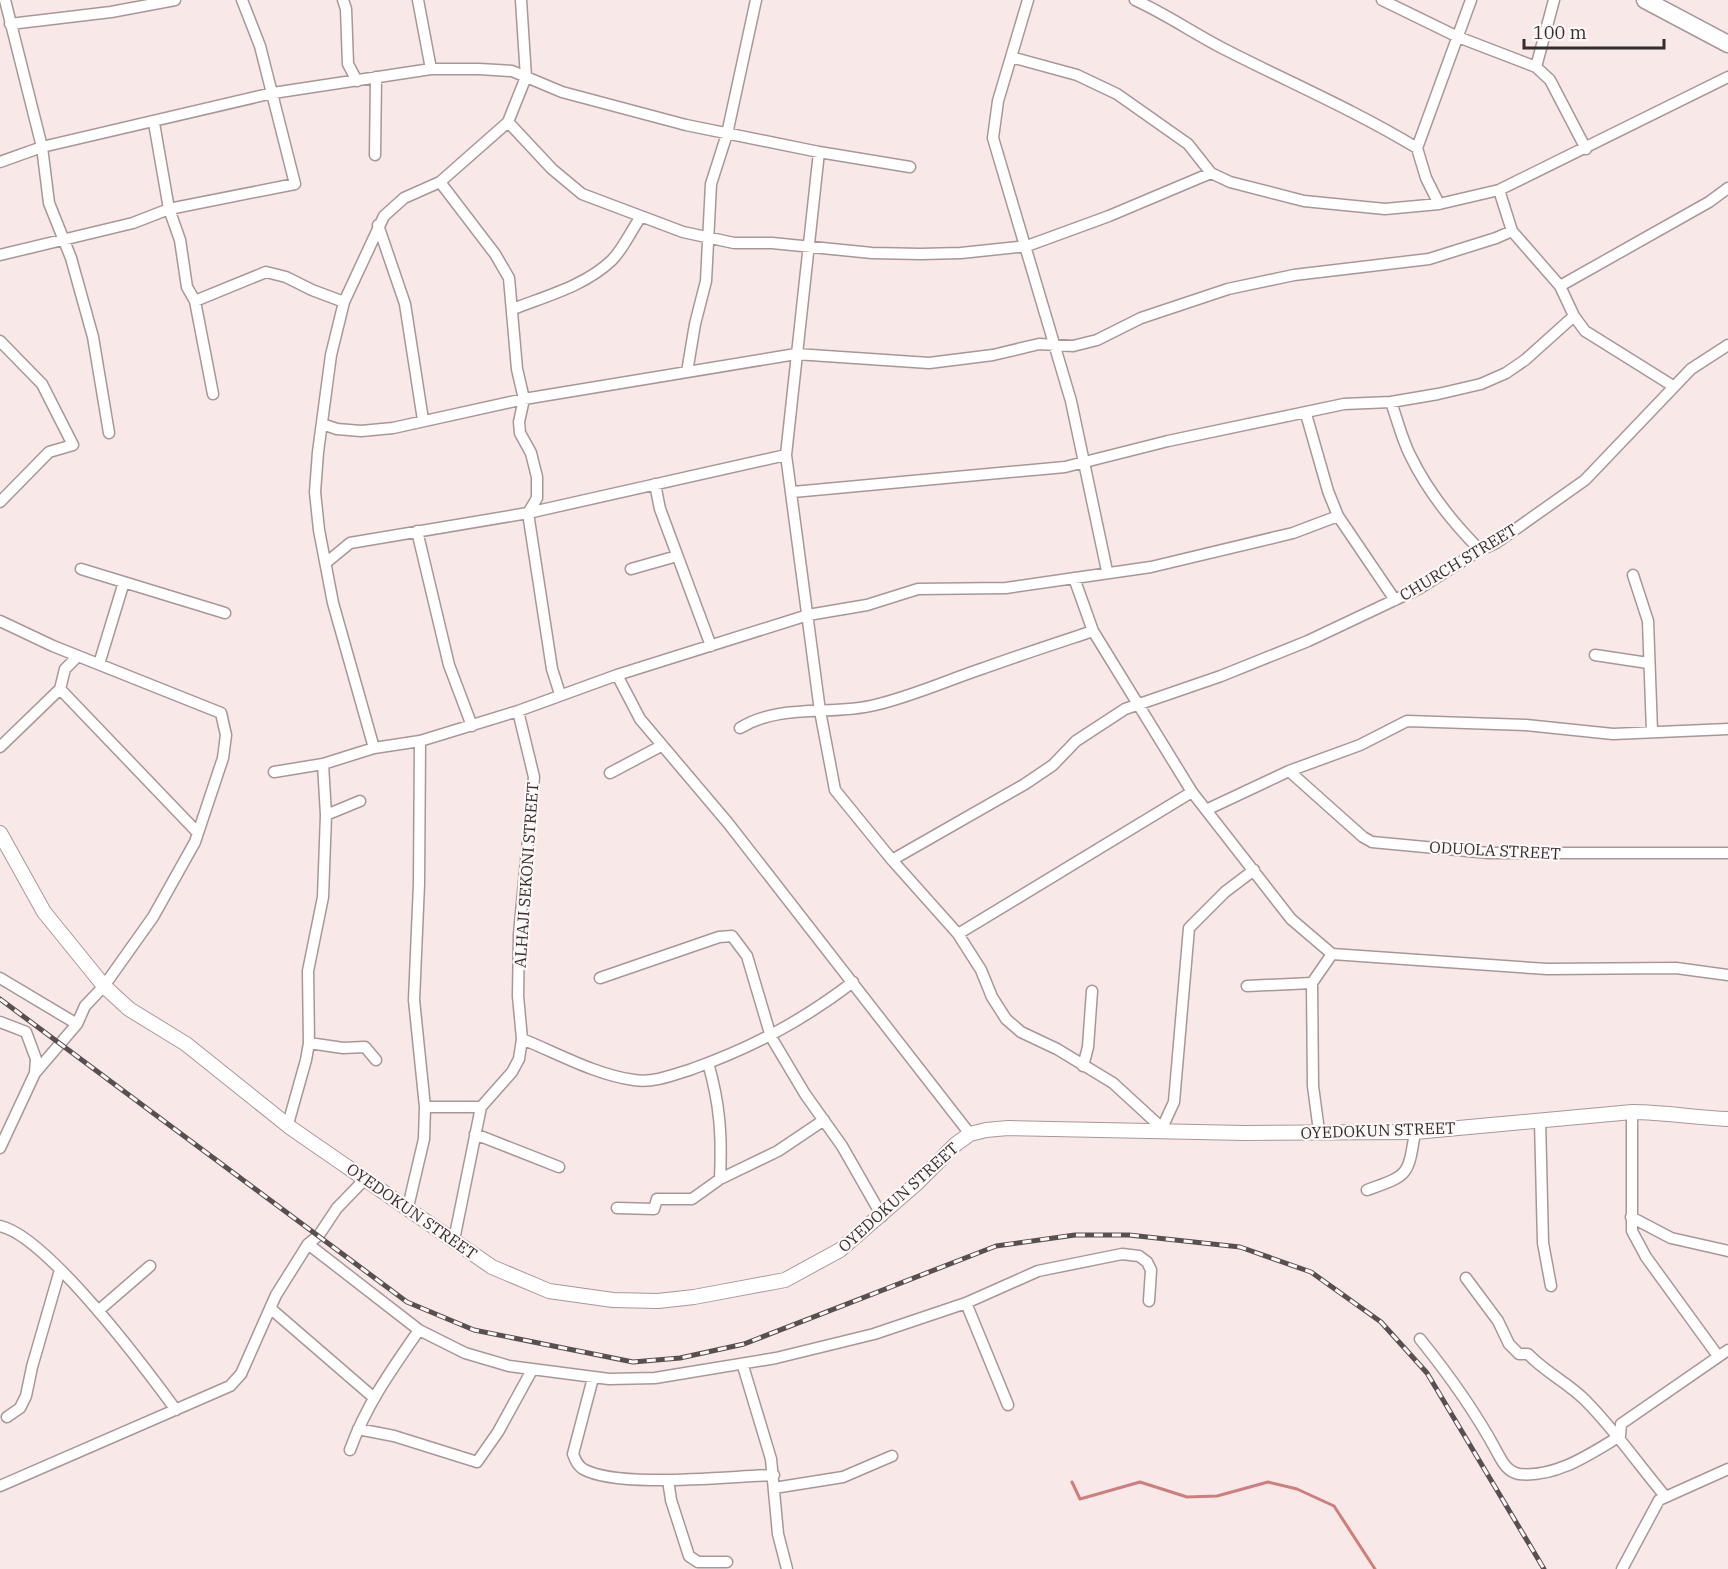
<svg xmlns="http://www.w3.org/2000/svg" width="1728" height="1569" viewBox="0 0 1728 1569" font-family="'IBM Plex Serif',serif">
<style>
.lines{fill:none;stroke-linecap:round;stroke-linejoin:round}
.stream{stroke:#ce7e7c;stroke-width:3}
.minor-casing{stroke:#a79897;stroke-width:13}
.tertiary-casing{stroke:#a79897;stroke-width:16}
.primary-casing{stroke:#a79897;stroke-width:19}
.minor{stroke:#fff;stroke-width:10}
.tertiary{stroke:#fff;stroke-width:14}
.primary{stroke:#fff;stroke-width:16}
.rail-casing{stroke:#585050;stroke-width:5}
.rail{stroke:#fef7f7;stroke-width:3;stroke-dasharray:9;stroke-linecap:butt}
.labels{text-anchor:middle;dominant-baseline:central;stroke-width:4.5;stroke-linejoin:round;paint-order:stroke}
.street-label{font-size:16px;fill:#332d2d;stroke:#fef7f7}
</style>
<rect width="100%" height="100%" fill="#f8e8e7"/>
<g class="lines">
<path class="stream" d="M1072 1482 1080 1499 1140 1482 1187 1497 1217 1496 1268 1482 1297 1489 1334 1506 1375 1569"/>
<g class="minor-casing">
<path id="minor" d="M5 0 42 147 49 203 71 258 93 337 109 433
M343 0 346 9 348 64 357 81
M418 0 431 69
M1028 0 998 101 993 138 1071 401 1107 571
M1135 0C1168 15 1196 35 1228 51 1291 83 1356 111 1417 148
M1382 0 1458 37 1536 67 1550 80 1586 149
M10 24 111 12 175 0
M1011 57 1077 75 1117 94 1188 144 1211 173 1230 182 1304 201 1385 209 1439 204 1499 190 1728 77
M1536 67 1554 0
M508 122 552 169 582 194 683 232 734 243H772L872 253 921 254 961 253 1027 246 1109 216 1211 173
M154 123 169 209 180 240 187 287 195 301 266 272 286 277 312 290 344 302
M819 152 786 455 820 711 835 790 892 860 958 934 981 970 992 997 1006 1019 1021 1032 1057 1049 1113 1083 1162 1128 1170 1131
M375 155 376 77
M0 162 42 147 273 93 431 69H479L512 71 562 92 686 125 819 152 910 167
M440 182 495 254 509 278 517 369 524 399 519 422 520 433 531 453 537 477V498L528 513 552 669 560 694
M1499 190 1512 231 1560 286 1574 316 1585 331 1673 386
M1439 204 1426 178 1417 148 1471 0
M378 225 405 304 423 420
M0 255 133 223 169 209 295 184 260 46 242 0
M1560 286 1709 202 1728 188
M195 301 213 394
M513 309C546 296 585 286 612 260 623 249 631 231 640 218
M0 341 42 384 73 445 49 452 0 502
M687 372 695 324 706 281 711 184 727 134 756 0
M1391 402C1397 419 1402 439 1410 455 1427 490 1453 523 1480 550
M1306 414 1328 491 1338 516 1395 600
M322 424 337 429 361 431 393 428 524 399 796 354 929 363 993 355 1039 344 1073 346 1097 340 1141 318 1228 289 1294 275 1429 259 1496 238 1512 231
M655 484 660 509 711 646
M793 492 1065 467 1168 441 1344 404 1391 402 1438 394 1481 384 1506 373 1525 360 1574 316
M417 531 449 665 472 726
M327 562 350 543 528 513 786 455
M81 569 225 613
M631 569 677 556
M1633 575 1648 621 1652 732
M1074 578 1093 631 1192 792 1291 919 1332 954 1547 969 1676 968 1728 975
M0 621 53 646 221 713 226 735 223 758 195 842 153 917 104 986 85 1006 77 1024 35 1073 0 1148
M1595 655 1648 663
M99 664 124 582
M617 675 640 719 728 823 970 1134
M60 689 198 833
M740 728C780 703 832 716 875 705 913 696 948 680 984 668 1020 655 1057 643 1093 631
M0 747 60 689 65 669 78 656
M374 748 333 603 319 530 315 492 318 452 331 355 344 302 384 216 404 198 440 182 508 122 526 77 521 0
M1289 771 1363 837 1372 842 1489 853H1728
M274 772 323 764 374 748 420 741 518 711 617 675 808 615 867 605 918 589 1006 588 1151 567 1293 533 1338 516
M610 773 661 746
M1206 810 1289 771 1360 745 1407 721 1526 725 1613 734 1728 729
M326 815 360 801
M892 860 1025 784 1053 765 1076 741 1125 709 1221 676 1308 641 1420 588 1480 550 1496 543 1585 480 1691 369 1728 345
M958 934 1192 792
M0 978 77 1024
M600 978 719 937 732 936 747 956 771 1037 805 1094 842 1146 882 1216
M1247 986 1312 983
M0 1022 26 1032 36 1059 35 1073
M522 1039C557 1053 596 1075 634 1080 654 1083 673 1075 692 1069 753 1047 802 1021 853 982
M309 1043 343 1048 365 1047 376 1060
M708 1063C720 1104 722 1136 720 1179
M1083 1066 1088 1047 1092 991
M425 1107H481
M1632 1112V1231L1646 1257 1718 1356
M1540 1120 1543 1243 1551 1286
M288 1124 306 1060 309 1043 308 971 323 897 326 815 323 764
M1162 1128 1174 1102 1189 928 1225 892 1254 870
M1319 1131 1313 1086 1312 983 1332 954
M475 1134 559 1167
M1367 1190C1409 1175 1408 1176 1415 1132
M408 1207 424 1139 425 1107 414 1000 419 884 420 741
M617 1208 654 1209 657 1199H692L720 1179 778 1151 824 1120
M1631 1217 1671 1238 1728 1251
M0 1226C47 1236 146 1369 176 1410
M454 1240 481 1107 512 1072 519 1059 522 1039 518 996 519 934 534 777 518 711
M308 1244 419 1330 465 1353 509 1366 609 1379 655 1378 776 1358 874 1334 966 1303 1038 1271 1122 1254 1139 1256 1147 1262 1151 1270 1149 1301
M1466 1278 1498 1321 1509 1344 1519 1354H1528C1545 1372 1568 1383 1585 1400 1615 1430 1638 1464 1665 1496
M966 1303 1008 1405
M270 1308 373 1397
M98 1311 150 1266
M1420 1339C1449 1375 1475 1411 1497 1452 1502 1461 1507 1472 1519 1474 1556 1478 1590 1454 1620 1436L1621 1424 1728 1350
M743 1366 771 1459 778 1534 787 1569
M593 1378 573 1454C576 1461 577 1465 583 1469 619 1489 729 1476 774 1475
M7 1417 20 1408 26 1396 32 1367 60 1270
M358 1429 394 1436 477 1462 498 1432 532 1370
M350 1450C366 1405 392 1369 419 1330
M668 1480 671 1500 689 1556 698 1562H727
M0 1486 230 1386 241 1374 276 1295 308 1244 319 1235 337 1208 366 1178
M774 1488 843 1477 892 1456
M1622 1569 1659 1500 1728 1469"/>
</g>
<g class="tertiary-casing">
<path id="tertiary" d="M0 833 44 912 104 986 129 1009 186 1044 291 1128 492 1267 549 1291 613 1300 658 1301 694 1297 785 1280 840 1250 916 1184 956 1144 970 1134 986 1130 1008 1128 1245 1133 1415 1132 1632 1112C1665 1112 1696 1118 1728 1119"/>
</g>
<g class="primary-casing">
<path id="primary" d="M1645 0 1728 44"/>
</g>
<use href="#minor" class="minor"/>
<use href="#tertiary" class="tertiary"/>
<use href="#primary" class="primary"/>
<g class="rail-casing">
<path id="rail" d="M0 999 407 1302 474 1330 633 1362 680 1358 744 1344 996 1246 1075 1235H1129L1240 1247 1311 1272 1381 1322 1427 1373 1544 1569"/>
</g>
<use href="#rail" class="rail"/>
</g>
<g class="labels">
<g class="street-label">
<text transform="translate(1458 562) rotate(-31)">CHURCH STREET</text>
<text transform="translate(1495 850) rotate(3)">ODUOLA STREET</text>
<text transform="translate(526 875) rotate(-86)">ALHAJI SEKONI STREET</text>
<text transform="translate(1378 1130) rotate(-2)">OYEDOKUN STREET</text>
<text transform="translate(898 1197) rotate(-42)">OYEDOKUN STREET</text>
<text transform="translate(412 1211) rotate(35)">OYEDOKUN STREET</text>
</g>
</g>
<path d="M1524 39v9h140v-9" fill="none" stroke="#332d2d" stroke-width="3"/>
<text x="1533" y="39" font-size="18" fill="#332d2d" stroke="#fef7f7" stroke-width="4.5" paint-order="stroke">100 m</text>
</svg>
